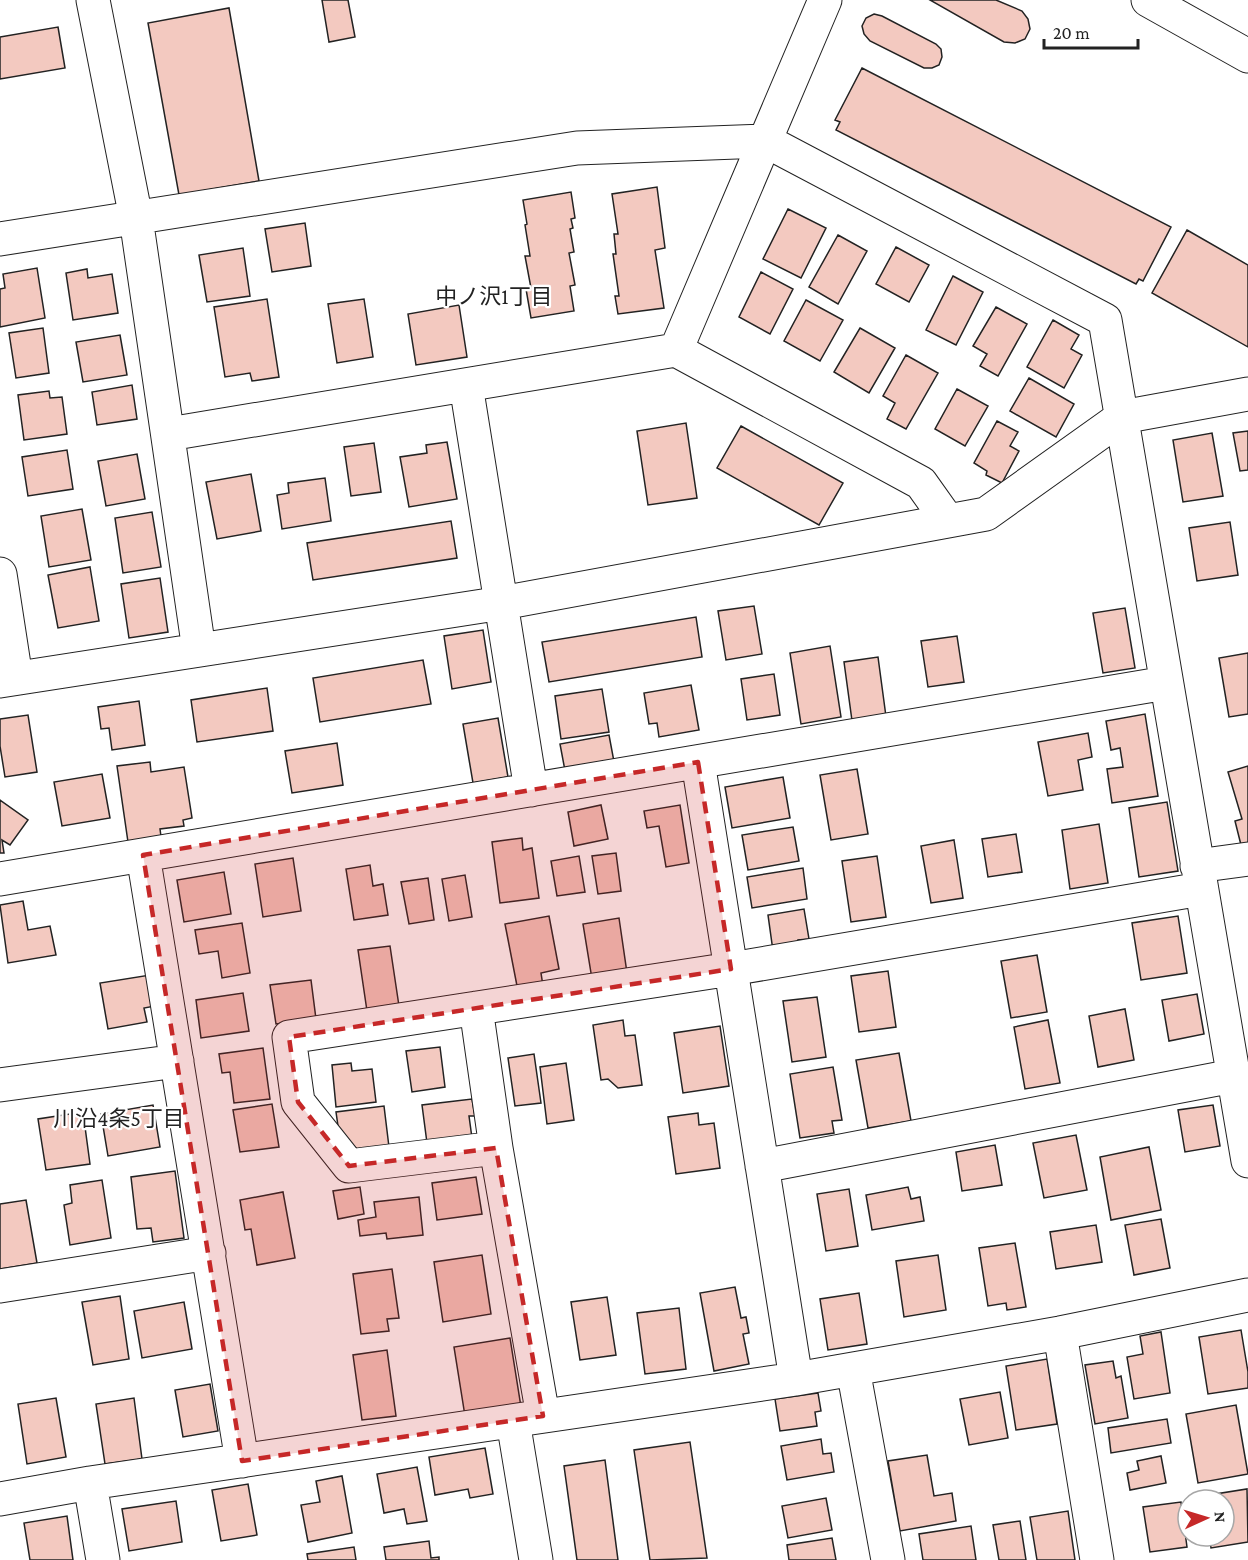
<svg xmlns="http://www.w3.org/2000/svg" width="1248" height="1560" viewBox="0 0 1248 1560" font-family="'Crimson Pro','Noto Sans JP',serif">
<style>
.building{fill:#f3c9c0;stroke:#222;stroke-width:1.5}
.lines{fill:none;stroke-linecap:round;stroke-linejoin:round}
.minor-casing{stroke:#222;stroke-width:35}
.minor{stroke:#fff;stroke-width:33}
.marked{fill:#c62828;fill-opacity:0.2;stroke:#c62828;stroke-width:4.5;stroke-dasharray:12 8;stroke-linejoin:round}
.labels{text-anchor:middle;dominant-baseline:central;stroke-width:4.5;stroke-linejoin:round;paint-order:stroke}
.neighbourhood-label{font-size:22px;fill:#222;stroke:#fff}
</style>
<rect width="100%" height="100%" fill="#fff"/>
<path class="building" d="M322 0H348L355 37 329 42Z
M930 0H996L1022 11 1028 19 1030 29 1025 39 1015 43 1004 42Z
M229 8 259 181 179 195 148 23Z
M874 14 882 16 936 44 941 49 942 57 939 65 932 68H924L870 41 864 34 862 26 866 18Z
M58 27 65 68 0 79V37Z
M862 68 1171 227 1143 281 1139 279 1136 284 836 130 840 122 835 120Z
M657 187 665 248 655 250 664 308 618 314 615 296H619L613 254H616L614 234H618L612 194Z
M571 192 575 218 571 219 573 228 570 229 574 252 569 253 575 285 570 286 574 311 531 318 526 289 531 288 525 256H530L525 225 527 224 523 200Z
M788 209 826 228 801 278 763 259Z
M305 223 311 266 272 272 265 229Z
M1187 230 1248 265V347L1152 293Z
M838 235 867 251 838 304 809 287Z
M896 247 929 265 909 302 876 284Z
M243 248 250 296 207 302 199 255Z
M37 268 45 318 0 327V289L5 288 3 274Z
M87 269 88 278 112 274 118 313 73 320 66 273Z
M761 272 793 289 770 334 739 317Z
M953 276 983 292 956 345 926 330Z
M267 299 279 377 252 381 250 373 225 377 214 307Z
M364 299 373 357 337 363 328 304Z
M806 300 843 320 820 361 784 341Z
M459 305 467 357 416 365 408 314Z
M996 307 1027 324 998 376 980 366 987 354 973 346Z
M1053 320 1079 335 1071 349 1082 355 1064 388 1027 367Z
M43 328 49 373 16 378 9 333Z
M860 328 895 348 869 393 834 372Z
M120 335 127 375 83 382 76 342Z
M906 355 938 373 906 429 887 419 895 403 883 396Z
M1029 378 1074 404 1056 437 1010 411Z
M132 385 137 419 97 425 92 392Z
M957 389 988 406 965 446 935 429Z
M49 391 50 398 62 397 67 434 24 440 18 395Z
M997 421 1018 432 1010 446 1019 451 1002 483 986 475 987 471 974 463Z
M686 423 697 498 648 505 637 431Z
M741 426 843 483 819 525 717 468Z
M1248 431V470L1240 471 1233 433Z
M1212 433 1223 496 1183 502 1173 440Z
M447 442 457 499 409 507 400 457 427 453 426 445Z
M374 443 381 492 351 496 344 447Z
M67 450 73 489 28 496 22 457Z
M137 454 145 499 106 506 98 461Z
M251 474 261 531 217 539 206 482Z
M325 478 331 521 282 529 277 495 289 493 288 483Z
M82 509 91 560 49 567 41 516Z
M152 512 161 567 123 573 115 518Z
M451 521 457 558 313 580 307 543Z
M1230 522 1238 575 1197 581 1189 528Z
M90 567 99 621 58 628 48 575Z
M160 578 168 632 129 638 121 584Z
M754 606 762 654 726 660 718 611Z
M1125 608 1135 668 1103 673 1093 613Z
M696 617 702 657 549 682 542 642Z
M483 630 491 682 452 689 444 636Z
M957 636 964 682 928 687 921 641Z
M830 646 841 717 801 724 790 653Z
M1248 653V714L1229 717 1219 658Z
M878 657 887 724 853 728 844 662Z
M423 660 431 704 320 722 313 678Z
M774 674 780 715 747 720 741 679Z
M691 685 699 730 659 737 657 723 649 724 644 693Z
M267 688 273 731 197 742 191 700Z
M602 689 609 732 561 739 555 696Z
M139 701 145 745 112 750 109 728 101 729 98 707Z
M1145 714 1158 796 1112 803 1107 769 1123 767 1120 748 1111 750 1106 721Z
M28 715 37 772 5 777 0 746V719Z
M498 718 508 777 473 783 463 724Z
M1088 733 1092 757 1078 760 1083 790 1048 796 1038 742Z
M609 735 615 767 566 776 560 744Z
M337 743 343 785 292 793 285 751Z
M150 762 151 772 184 767 192 818 183 820 184 826 160 829 162 844 129 849 117 766Z
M1248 766V843L1241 845 1235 821 1242 819 1228 772Z
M857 769 868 834 831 840 820 775Z
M102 774 110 818 62 826 54 782Z
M783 777 790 818 732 828 725 787Z
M0 800 28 820 10 845 2 840 4 853H0Z
M1167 802 1178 871 1139 877 1129 808Z
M601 805 608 839 574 846 568 812Z
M680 805 689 863 666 867 659 826 647 828 644 811Z
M1099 824 1108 883 1070 889 1062 830Z
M793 827 799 861 748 870 742 835Z
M1016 834 1022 872 988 877 982 839Z
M522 838 523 850 532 848 539 898 500 903 492 842Z
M954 840 963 898 931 903 921 846Z
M616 853 621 891 598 894 592 856Z
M579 856 585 892 557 896 551 861Z
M877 856 886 917 851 922 842 861Z
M293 858 301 911 263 917 255 864Z
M370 865 373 886 383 884 388 915 354 920 346 869Z
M803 868 807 899 752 908 747 877Z
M224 872 231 914 184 922 177 880Z
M465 875 472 917 449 921 442 879Z
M428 878 434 920 409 924 401 882Z
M23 901 28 930 50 926 56 955 8 963 0 905Z
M804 909 809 939 798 940 799 947 773 951 768 915Z
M549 916 559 969 541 973 543 986 518 991 505 924Z
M1178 916 1187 973 1141 980 1132 923Z
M619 918 627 973 592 979 583 924Z
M242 923 250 973 222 978 218 951 199 954 195 930Z
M390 946 399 1006 367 1011 358 950Z
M1037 955 1047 1012 1011 1018 1001 961Z
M888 971 896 1027 859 1032 851 976Z
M150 975 155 1006 144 1008 147 1022 108 1029 100 983Z
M311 980 316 1019 276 1024 270 985Z
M243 993 249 1031 201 1038 196 1000Z
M1197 994 1204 1034 1169 1041 1162 1000Z
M817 997 826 1057 792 1062 783 1001Z
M1125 1009 1134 1060 1098 1067 1089 1016Z
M623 1020 625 1036 635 1035 642 1085 618 1088 608 1079 601 1080 593 1025Z
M1048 1020 1060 1083 1025 1089 1014 1027Z
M720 1026 729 1086 683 1093 674 1033Z
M440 1047 445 1087 412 1092 406 1051Z
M263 1048 270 1099 234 1103 230 1072 222 1073 219 1054Z
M899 1053 911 1121 868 1128 856 1060Z
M534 1054 541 1103 515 1106 508 1058Z
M351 1063 352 1071 372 1069 376 1102 336 1107 332 1065Z
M566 1063 574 1120 547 1124 540 1067Z
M833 1067 842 1120 832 1121 834 1133 800 1138 790 1074Z
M472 1099 475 1116H469L472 1138 427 1143 422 1105Z
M272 1104 279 1147 240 1152 233 1110Z
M153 1105 160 1147 108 1156 101 1114Z
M1213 1105 1220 1146 1185 1152 1178 1110Z
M384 1106 389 1147 356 1152 340 1140 336 1112Z
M83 1112 90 1164 46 1170 38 1119Z
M698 1113 699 1125 714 1123 720 1168 676 1174 668 1117Z
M1076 1135 1087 1190 1044 1198 1033 1143Z
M995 1145 1002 1185 962 1191 956 1152Z
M1149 1147 1161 1210 1111 1220 1100 1157Z
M175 1171 184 1238 153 1242 151 1228 137 1229 131 1177Z
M476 1177 482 1214 437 1220 432 1183Z
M102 1180 111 1238 70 1245 64 1205 72 1203 70 1185Z
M360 1187 364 1214 338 1219 333 1191Z
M908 1187 911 1199 920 1197 924 1221 872 1230 866 1195Z
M849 1189 858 1246 826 1251 817 1194Z
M283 1192 295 1258 257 1265 251 1229 245 1230 240 1200Z
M419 1197 423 1235 387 1239 386 1233 360 1236 358 1220 376 1217 374 1202Z
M26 1200 37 1263 0 1269V1204Z
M1161 1219 1170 1268 1134 1275 1125 1225Z
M1096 1225 1102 1262 1056 1269 1050 1232Z
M1015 1243 1026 1307 1007 1310 1006 1303 988 1306 979 1248Z
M482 1255 491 1314 443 1322 434 1262Z
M938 1255 946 1310 904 1317 896 1261Z
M392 1269 399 1318 387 1319 389 1331 361 1334 353 1274Z
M735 1287 741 1318 746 1317 749 1333 743 1334 749 1364 714 1371 700 1293Z
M859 1293 867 1344 828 1350 820 1299Z
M120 1296 129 1359 93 1365 82 1302Z
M607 1297 616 1355 580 1360 571 1302Z
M184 1302 192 1349 142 1358 134 1311Z
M679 1308 686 1369 645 1374 637 1313Z
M1241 1330 1248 1372V1388L1208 1394 1199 1337Z
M1161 1332 1170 1393 1134 1399 1127 1357 1143 1354 1140 1336Z
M510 1338 521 1407 465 1416 454 1347Z
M387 1350 396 1416 362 1420 353 1355Z
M1047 1359 1057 1424 1016 1430 1006 1366Z
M1113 1361 1116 1378 1121 1376 1128 1418 1095 1424 1085 1365Z
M210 1384 218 1431 183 1437 175 1390Z
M1000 1392 1008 1438 969 1445 960 1399Z
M818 1393 821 1411 815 1412 817 1426 780 1431 775 1399Z
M56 1398 66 1457 27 1464 18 1404Z
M134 1398 142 1459 105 1464 96 1404Z
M1236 1405 1248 1474 1198 1483 1186 1414Z
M1167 1419 1171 1443 1111 1453 1108 1428Z
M821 1439 823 1454 831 1453 834 1472 787 1480 781 1446Z
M690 1442 707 1558 650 1560 634 1450Z
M485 1448 493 1494 470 1498 468 1489 435 1495 429 1457Z
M927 1455 934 1496 952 1493 956 1521 900 1531 888 1461Z
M1161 1456 1166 1483 1130 1490 1127 1473 1139 1470 1137 1461Z
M605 1460 618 1560H577L564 1466Z
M417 1467 427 1521 407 1524 404 1509 384 1513 377 1474Z
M342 1476 352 1533 308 1542 301 1505 320 1502 316 1481Z
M248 1484 257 1535 221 1541 212 1490Z
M1247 1489 1248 1542 1211 1548 1209 1536H1224V1500H1203V1496Z
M826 1498 832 1530 788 1538 782 1506Z
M176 1501 182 1542 129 1551 122 1509Z
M1181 1502 1187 1547 1150 1552 1143 1507Z
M1068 1511 1075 1560H1037L1030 1517Z
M67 1516 73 1560H30L24 1523Z
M1020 1521 1026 1560H999L993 1525Z
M971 1526 976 1560H923L919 1534Z
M832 1538 836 1560H789L787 1545Z
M429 1541 431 1558 439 1557V1560H386L384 1547Z
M354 1547 356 1560H308L307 1554Z"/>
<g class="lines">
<g class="minor-casing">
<path id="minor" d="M93 0 136 218 199 650
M1148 0 1248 56
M0 239 577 148 766 141 1105 320 1248 1161
M676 350 921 483 948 521
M466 385 531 790
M169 434 676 350 825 0
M0 574 16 678
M0 681 502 603 986 514 1122 417 1248 394
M698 762 796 1379
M143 855 242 1461
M1197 866 1248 859
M0 879 1166 683
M476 1008 496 1148 543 1416
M0 1085 177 1061
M496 1148 349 1166 298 1102 289 1037 731 969 1201 889
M762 1166 1233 1076
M0 1286 209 1253
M1060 1333 1097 1560
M853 1369 888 1560
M513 1421 536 1560
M90 1483 103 1560
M0 1499 90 1483 796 1379 1060 1333 1248 1295"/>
</g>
<use href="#minor" class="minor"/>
</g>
<path class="marked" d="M698 762 731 969 289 1037 298 1102 349 1166 496 1148 543 1416 242 1461 143 855Z"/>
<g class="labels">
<g class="neighbourhood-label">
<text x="494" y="296">中ノ沢1丁目</text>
<text x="119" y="1118">川沿4条5丁目</text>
</g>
</g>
<g transform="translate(1206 1518) rotate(86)"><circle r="28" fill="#ffffff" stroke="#a7a7a7" stroke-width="1.5"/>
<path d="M0-4.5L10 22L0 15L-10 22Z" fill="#c62828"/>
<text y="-9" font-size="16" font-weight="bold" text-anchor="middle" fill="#222222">N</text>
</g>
<path d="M1044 39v9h94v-9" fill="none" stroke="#222222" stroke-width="3"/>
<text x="1053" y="39" font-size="18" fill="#222222" stroke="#ffffff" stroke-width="4.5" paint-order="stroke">20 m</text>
</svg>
